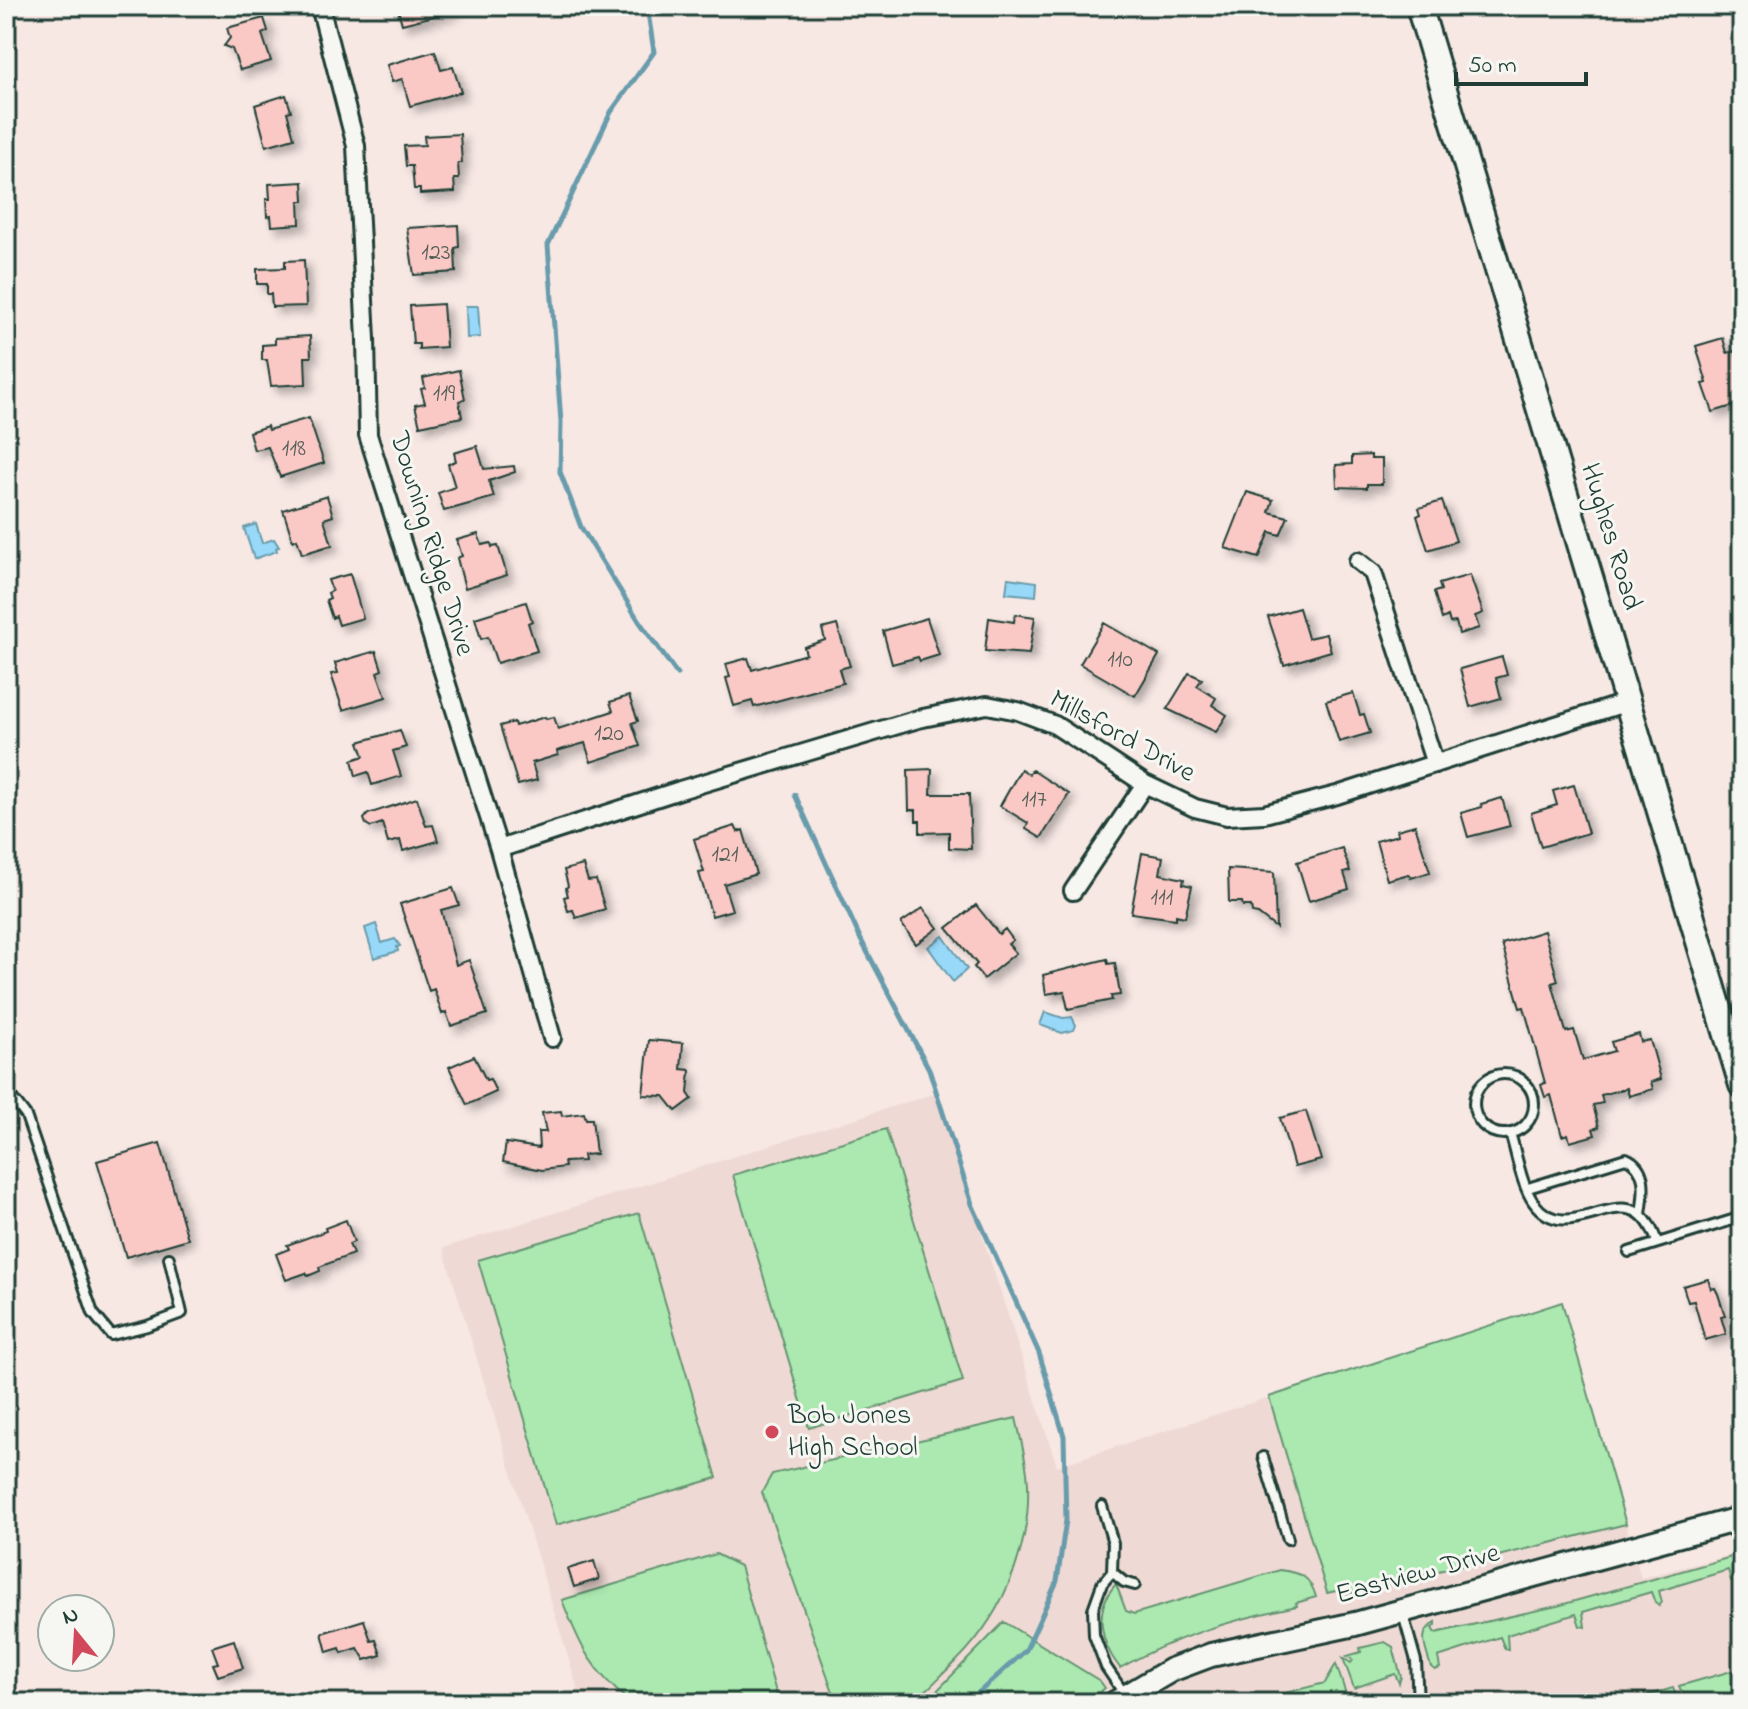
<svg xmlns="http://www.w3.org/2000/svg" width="1748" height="1709" viewBox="0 0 1748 1709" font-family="'Indie Flower',sans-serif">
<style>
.built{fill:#efd9d4}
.green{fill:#abe9b0;stroke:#659372;stroke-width:2}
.water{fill:#98d9fa;stroke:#689bab;stroke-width:2}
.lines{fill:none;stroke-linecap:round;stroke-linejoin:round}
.stream{stroke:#689bab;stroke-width:5}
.building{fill:#fac9c5;stroke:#1f3d34;stroke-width:2;filter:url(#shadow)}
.service-casing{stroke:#1f3d34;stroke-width:14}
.minor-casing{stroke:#1f3d34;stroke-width:22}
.tertiary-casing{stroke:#1f3d34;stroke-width:28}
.secondary-casing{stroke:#1f3d34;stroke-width:30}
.service{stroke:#f6f6f2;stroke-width:8}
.minor{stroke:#f6f6f2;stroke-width:16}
.tertiary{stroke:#f6f6f2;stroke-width:22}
.secondary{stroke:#f6f6f2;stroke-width:24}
.poi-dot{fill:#d1495b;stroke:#f6f6f2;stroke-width:3}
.labels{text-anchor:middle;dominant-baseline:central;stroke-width:6;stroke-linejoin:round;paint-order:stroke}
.number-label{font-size:24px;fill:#566058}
.street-label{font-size:28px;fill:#1f3d34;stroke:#f6f6f2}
.poi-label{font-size:28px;fill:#1f3d34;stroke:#f6f6f2;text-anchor:start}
</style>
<defs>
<filter id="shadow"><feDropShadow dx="6" dy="6" stdDeviation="4" flood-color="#0004"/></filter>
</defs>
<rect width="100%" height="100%" fill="#f7e8e4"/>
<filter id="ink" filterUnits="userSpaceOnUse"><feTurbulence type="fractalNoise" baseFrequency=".0125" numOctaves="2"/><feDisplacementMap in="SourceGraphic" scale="16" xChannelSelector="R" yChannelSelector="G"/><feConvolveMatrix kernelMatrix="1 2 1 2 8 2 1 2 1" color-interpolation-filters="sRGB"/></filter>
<g filter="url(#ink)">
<path class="built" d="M936 1093 1057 1466 1562 1302 1641 1578 1742 1552V1703H1118L1100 1681 1004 1623 925 1703H582L443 1248Z"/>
<path class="green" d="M886 1129 963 1381 809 1428 733 1175Z
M639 1213 717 1478 556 1525 478 1260Z
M1562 1302 1626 1524 1347 1594 1345 1589 1327 1593 1269 1397Z
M1016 1418C1021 1440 1027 1462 1028 1484 1031 1553 999 1623 948 1669 936 1680 921 1699 905 1703 891 1707 854 1703 837 1703L762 1492 772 1474Z
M716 1554 740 1566 779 1703H631C590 1669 581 1648 562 1600Z
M1742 1554V1566L1735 1569 1738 1581 1736 1583 1731 1581 1728 1570 1659 1591 1662 1602 1659 1606 1655 1603 1651 1592 1583 1612 1585 1627 1580 1626 1576 1614 1507 1635 1508 1650 1505 1649 1500 1637 1438 1657 1440 1668 1435 1670 1431 1667C1426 1649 1416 1633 1436 1622V1625L1432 1628 1435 1633 1557 1606Z
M1280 1570C1301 1573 1310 1576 1316 1597L1296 1603 1297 1606C1234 1619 1176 1636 1120 1668 1100 1643 1093 1609 1116 1584L1126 1611 1134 1614Z
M1004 1622 1100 1681 1105 1688 1086 1703H925Z
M1385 1642 1393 1647 1401 1677 1399 1683 1395 1674 1354 1688 1343 1658 1351 1663 1353 1660 1347 1656 1361 1652 1360 1648Z
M1336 1664 1347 1697 1327 1703H1304L1302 1696 1279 1703H1245L1325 1683Z
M1742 1668V1693C1721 1700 1687 1709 1679 1686Z
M1673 1688 1676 1696 1685 1703H1622Z"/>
<path class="water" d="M466 306H478L480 337 467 338Z
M256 524 262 543 274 539 279 547 276 548 277 551 254 559 244 528Z
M1008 578 1037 582 1036 596 1006 593Z
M376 924 382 943 395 939 400 946 397 947 398 951 374 958 365 928Z
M943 936 967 969 953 982 928 947Z
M1045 1012 1063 1018 1072 1017 1076 1025 1074 1030 1062 1033 1040 1025Z"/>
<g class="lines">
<path class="stream" d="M647 6 654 52 611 112 548 245 561 422 560 472 581 527 639 621 677 674
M795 795 861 940 929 1069 972 1204 1039 1353 1064 1436 1066 1520 1057 1581 1026 1650 967 1703"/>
</g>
<path class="building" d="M397 6H454V11L402 24Z
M264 18 268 31 262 34 271 61 240 70 232 49 224 46 230 38 227 28Z
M435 51 441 70 453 67 461 92 410 106 402 79 392 82 387 65Z
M286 95 291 111 287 112 294 138 266 146 255 105Z
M460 134 462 163H458L459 179H454L455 192 420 194V189H414L412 166H406L404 146 425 145 424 136Z
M303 182 304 201H299L300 224 272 226 271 216 267 217 266 199H270L269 184Z
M458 225 459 247 455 248 456 272 414 275 407 228Z
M304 260 306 306 272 307 271 294H267V284H257V269L285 268V261Z
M443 304 446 347 419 349V344H413L410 306Z
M310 336 311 357H305L306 384 271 386 267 360H262V345L275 344V338Z
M1723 338 1727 353 1735 351 1742 374V403L1713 412 1703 384 1707 383 1696 346Z
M459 370 465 399 459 401 462 417 420 426 415 405 425 403 421 389 425 388 423 378Z
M309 418 324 463 280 477 268 447 254 450 249 432 267 426 268 430Z
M477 446 484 469 514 466 515 472 489 481 494 497 444 511 438 493 455 487 448 464 456 461 454 453Z
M1371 455V459H1382V484H1367V488L1337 487 1336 465 1352 464V456Z
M1247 492 1273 500 1269 512 1288 517 1280 535 1270 532 1259 558 1225 548Z
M327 496 333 516 324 519 332 545 302 554 297 539 293 541 283 510Z
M1442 501 1456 541 1428 550 1417 516 1421 514 1419 508Z
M478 534 482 545 491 543 492 547 498 546 507 575 465 588 457 558 462 556 457 540Z
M350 574 363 618 339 625 336 616 332 618 326 600 330 598 328 593 332 591 328 580Z
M1470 575 1483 613 1475 616 1479 628 1459 634 1456 622 1450 623 1448 616 1442 619 1434 592 1441 590 1439 584Z
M526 602 532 621 528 623 537 651 497 663 488 637 481 639 475 618Z
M1299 608 1308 638 1326 634 1331 651 1284 665 1268 617Z
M1015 614 1035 617 1029 654 985 651 989 618 1014 622Z
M927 618 939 655 920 661 918 657 892 664 883 631Z
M1104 623 1159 655 1135 696 1080 664Z
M837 625 850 666 839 669 843 683 754 707 752 701 734 706 726 678 730 677 726 664 748 658 752 670 806 654 804 647 825 640 822 629Z
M376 651 382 670 377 672 386 697 343 710 331 674 338 673 335 663Z
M1502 657 1507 675 1496 678 1501 698 1470 707 1460 669Z
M1189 673 1202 679 1197 686 1216 698 1212 705 1227 715 1216 732 1167 709Z
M1353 693 1360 715 1364 714 1370 733 1339 742 1326 701Z
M629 696 638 721 632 723 640 746 591 762 585 743 557 751 558 755 532 763 537 780 518 785 500 726 514 722 515 726 545 717 546 719 554 717 558 729 613 711 610 702Z
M400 730 406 747 393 751 401 776 372 785 368 772 356 776 352 760 364 756 359 742Z
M932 769 931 794H969L971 849 949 848V832L920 833V821H916V810H909L908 770Z
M1021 769 1029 774 1032 770 1069 794 1041 838 1026 829 1028 823 1000 806Z
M1574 785 1588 833 1541 847 1531 813 1557 805 1553 791Z
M417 798 426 826 433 825 438 841 403 851 400 840 388 843 382 823 371 827 366 824 364 819 368 814Z
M1502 798 1510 826 1468 837 1461 813 1482 807 1481 804Z
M1415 825 1430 872 1411 878 1409 874 1387 880 1376 841 1398 835 1397 830Z
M735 826 738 832 743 830 756 874 724 884 732 910 712 916 699 873 704 872 694 839Z
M1342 848 1350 871 1344 873 1349 889 1309 901 1297 862Z
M1142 853 1163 857 1160 874 1184 879 1183 884 1192 886 1185 917 1176 915V919L1131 913Z
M583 865 588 881 596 880 605 909 576 918 573 910 568 911 564 897 568 896 566 888 568 886 564 870Z
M1228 869 1274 872 1276 928 1258 914 1252 913 1251 906H1243L1242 902H1229Z
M453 888 459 905 441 910 456 965 469 960 487 1014 451 1026 446 1012 442 1014 434 989 429 991 400 904Z
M976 905 999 934 1005 929 1013 940 1008 944 1016 953 984 979 974 967 977 964 947 928Z
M923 908 938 928 916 944 901 923Z
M1544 931 1558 981 1552 983 1566 1032 1574 1030 1583 1060 1614 1051 1611 1042 1639 1034 1641 1042 1650 1040 1661 1079 1651 1082 1653 1089 1629 1096 1627 1088 1601 1095 1603 1103 1593 1105 1599 1127 1593 1129 1595 1135 1570 1142 1568 1134 1562 1136 1551 1095 1545 1097 1541 1085 1545 1083 1524 1007 1520 1008 1502 944Z
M1107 959 1108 964 1115 963 1120 995 1111 996 1112 1000 1068 1009 1064 991 1046 994 1043 975Z
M649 1040 683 1043 681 1069 690 1070 688 1093 692 1099 676 1111 664 1096 643 1095Z
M474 1056 486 1080 490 1079 496 1092 467 1105 449 1067Z
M561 1111 562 1116 584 1113 586 1119H592L596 1154 583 1155 584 1161 564 1162 565 1167 542 1170 503 1162 506 1143 539 1148 538 1132H546L542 1113Z
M1306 1111 1321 1160 1294 1167 1280 1118Z
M160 1143 188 1239 126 1257 97 1161Z
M346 1220 354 1242 349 1244 353 1254 319 1267 320 1271 308 1276 306 1273 286 1280 276 1254 289 1249 287 1245 326 1231 325 1228Z
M1708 1279 1711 1289 1715 1288 1718 1294 1725 1316 1721 1317 1726 1334 1705 1340 1694 1301 1688 1302 1683 1286Z
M594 1561 599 1579 574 1587 568 1569Z
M364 1620 371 1641 376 1640 381 1655 365 1660 358 1648 342 1653 340 1648 327 1652 322 1633Z
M234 1640 243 1668 218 1676 213 1664 218 1663 212 1647Z"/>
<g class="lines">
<g class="service-casing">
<path id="service" d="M1474 1104a30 30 0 1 1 60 0a30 30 0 1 1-60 0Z
M6 1090 26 1116 93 1313 111 1335 147 1326 182 1313 169 1258
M1510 1133C1517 1155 1521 1185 1534 1203 1572 1254 1631 1164 1657 1242
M1528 1188 1626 1158C1649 1168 1644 1194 1641 1214
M1629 1252 1742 1217
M1263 1457 1288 1539
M1102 1506 1113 1543 1112 1572 1102 1584 1093 1609 1094 1635 1106 1667 1125 1695
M1112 1572 1124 1582 1135 1585
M1403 1614 1416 1661 1418 1703"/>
</g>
<g class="minor-casing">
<path id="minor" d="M320 6 356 146 366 339 368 435 499 849 552 1038
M1358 561 1373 573 1435 764
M499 849 680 790 918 719 987 705 1018 711 1055 725 1145 784 1195 808 1227 816 1264 814 1337 795 1628 702
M1073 891 1145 784"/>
</g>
<g class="tertiary-casing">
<path id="tertiary" d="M1115 1703 1171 1670 1211 1655 1355 1624 1742 1518"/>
</g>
<g class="secondary-casing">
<path id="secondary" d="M1419 6 1742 1085"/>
</g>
<use href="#service" class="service"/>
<use href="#minor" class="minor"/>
<use href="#tertiary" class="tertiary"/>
<use href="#secondary" class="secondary"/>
</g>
</g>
<circle class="poi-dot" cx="772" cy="1432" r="8"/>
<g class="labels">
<g class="number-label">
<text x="436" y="253">123</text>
<text x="444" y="394">119</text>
<text x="294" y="449">118</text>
<text x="1120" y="660">110</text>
<text x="609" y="734">120</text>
<text x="1034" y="800">117</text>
<text x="725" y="855">121</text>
<text x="1162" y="898">111</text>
</g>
<g class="street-label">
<text transform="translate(1610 537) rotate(73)">Hughes Road</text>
<text transform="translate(431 544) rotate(73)">Downing Ridge Drive</text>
<text transform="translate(1122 737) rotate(29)">Millsford Drive</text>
<text transform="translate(1418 1575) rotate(-15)">Eastview Drive</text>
</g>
<g class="poi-label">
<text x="788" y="1416">Bob Jones<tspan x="788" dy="32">High School</tspan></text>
</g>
</g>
<rect width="1748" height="1709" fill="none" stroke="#f6f6f2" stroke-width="32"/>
<rect x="16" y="16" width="1716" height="1677" fill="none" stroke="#1f3d34" stroke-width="3" filter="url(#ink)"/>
<g transform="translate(76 1633) rotate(342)"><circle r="38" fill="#f6f6f2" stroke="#a0aca6" stroke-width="2"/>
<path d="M0-6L14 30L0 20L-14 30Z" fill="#d1495b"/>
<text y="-12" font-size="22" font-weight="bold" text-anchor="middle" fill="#1f3d34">N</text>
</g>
<path d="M1456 72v12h130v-12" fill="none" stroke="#1f3d34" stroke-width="4"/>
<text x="1468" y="72" font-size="24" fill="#1f3d34" stroke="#f6f6f2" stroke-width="6" paint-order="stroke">50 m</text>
</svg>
